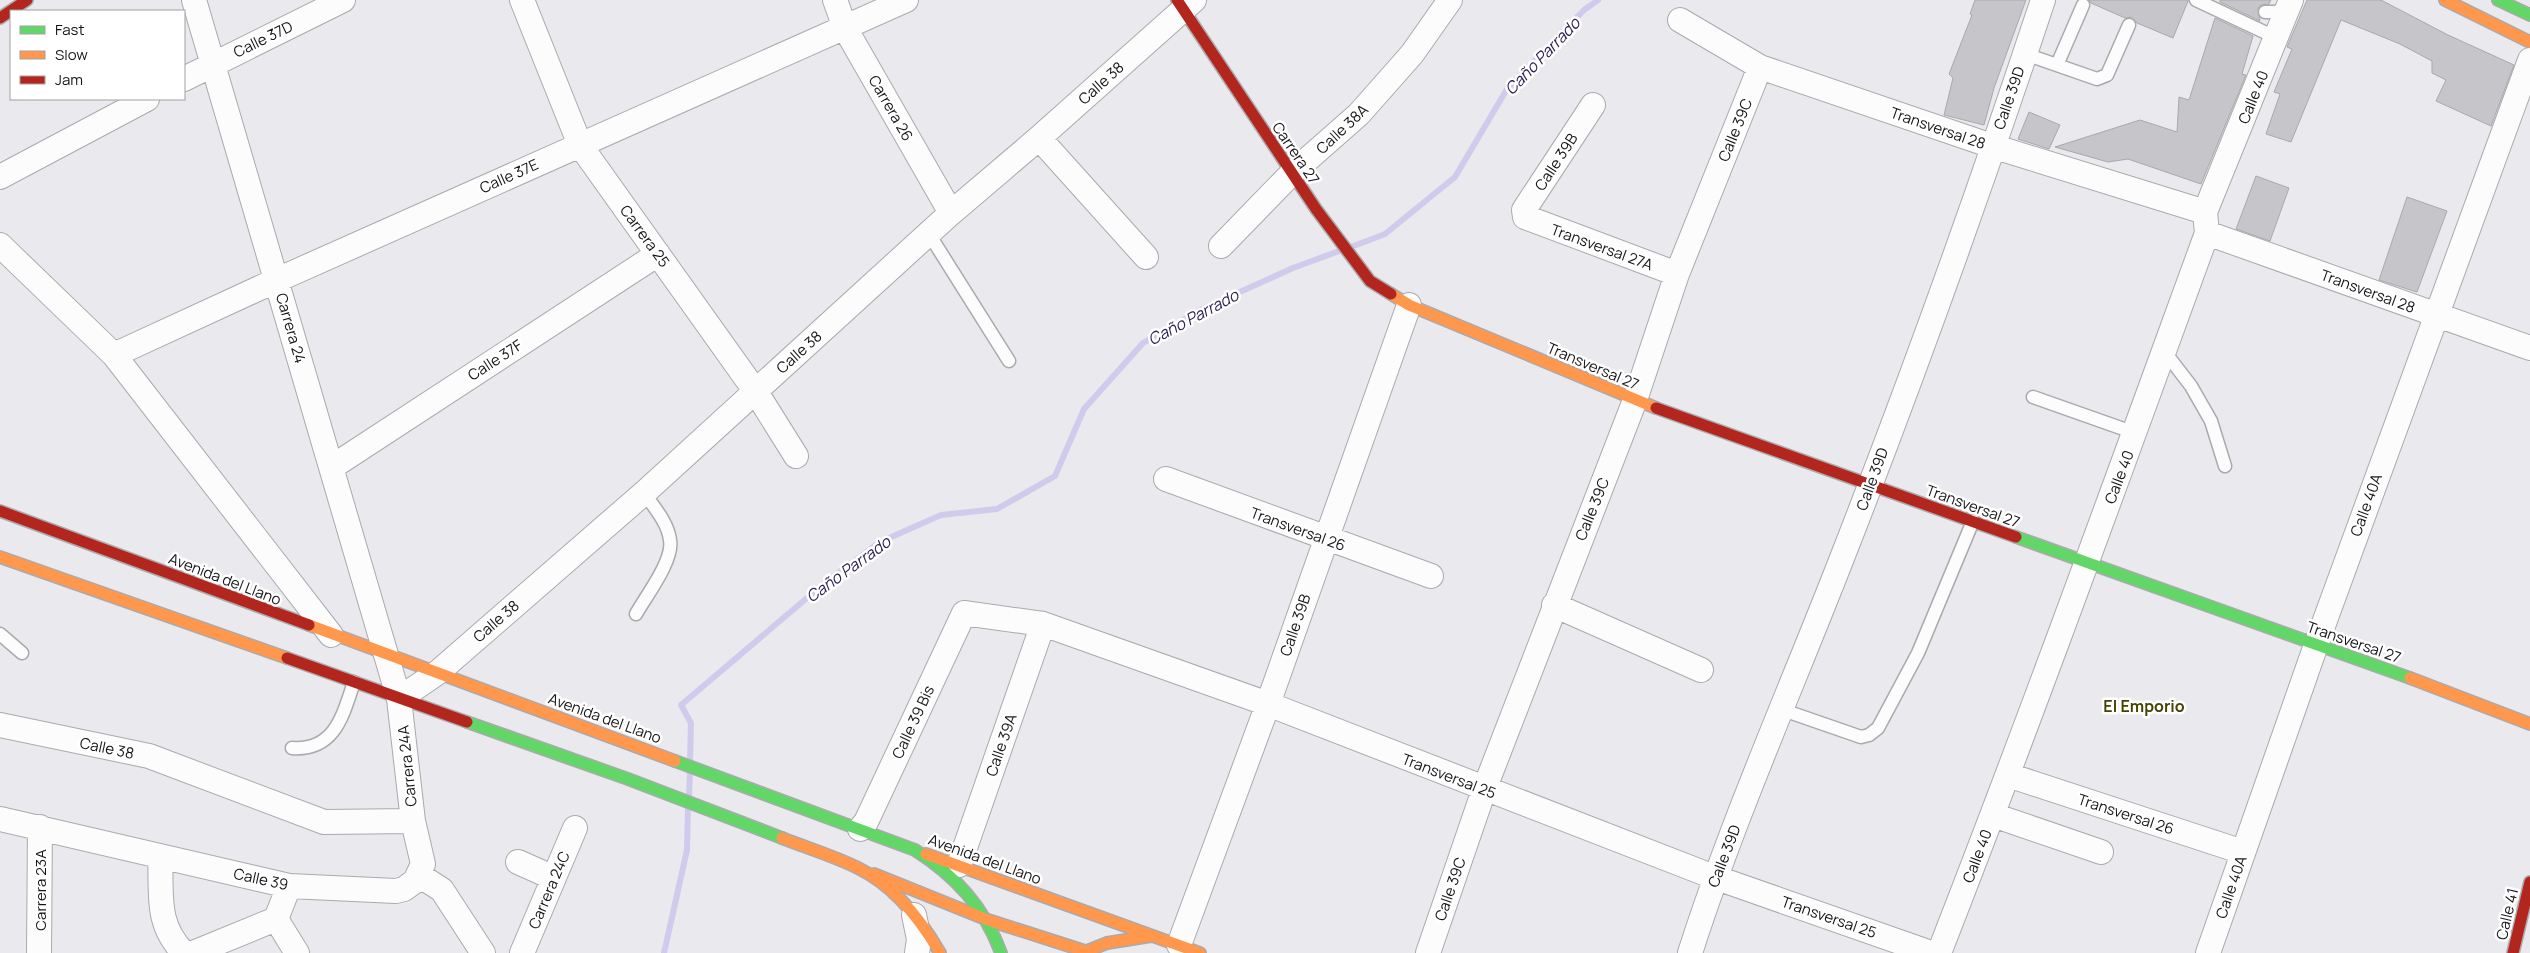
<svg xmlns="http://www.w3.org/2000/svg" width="2530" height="953" viewBox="0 0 2530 953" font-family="Manrope,sans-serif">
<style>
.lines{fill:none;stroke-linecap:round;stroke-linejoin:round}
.stream{stroke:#d0cbec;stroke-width:6}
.building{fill:#c6c6ca;stroke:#a9a9ad}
.lane-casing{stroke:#aaaaae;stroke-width:15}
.street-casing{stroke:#aaaaae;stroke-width:26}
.fast-casing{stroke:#aaaaae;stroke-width:14}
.slow-casing{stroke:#aaaaae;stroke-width:14}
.jam-casing{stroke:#aaaaae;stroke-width:14}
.lane{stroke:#fcfcfc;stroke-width:12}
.street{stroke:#fcfcfc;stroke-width:24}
.fast{stroke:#63d668;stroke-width:11}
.slow{stroke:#ff974d;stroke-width:11}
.jam{stroke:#b3261e;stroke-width:11}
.labels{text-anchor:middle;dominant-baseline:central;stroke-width:5;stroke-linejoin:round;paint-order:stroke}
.street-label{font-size:15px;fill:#151417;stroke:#fff}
.water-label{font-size:16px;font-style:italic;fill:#2f2055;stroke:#fff}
.neighbourhood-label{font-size:16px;font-weight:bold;fill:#464300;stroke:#fff}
</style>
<rect width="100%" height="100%" fill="#e9e9ee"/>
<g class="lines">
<path class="stream" d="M1351 247 1385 234 1455 177 1507 89 1584 10 1598 0
M690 761 691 723 681 705 821 586 880 542 941 515 997 509 1055 476 1084 409 1143 343 1202 309 1293 268 1339 251
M689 796 690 773
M664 953 687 850 688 808"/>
</g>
<path class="building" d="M1975 0H2026L1994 88 1984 125 1944 115 1953 78 1949 74 1972 15 1970 14Z
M2089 0H2188V1L2173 38 2137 23 2132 17 2125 18 2091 3Z
M2220 0H2271L2269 4 2261 5 2258 8 2260 21 2220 2Z
M2307 0H2381L2448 35 2514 65 2491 126 2436 101 2446 80 2432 73V61L2400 44 2341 20 2291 142 2266 134 2280 94 2274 92 2292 49 2287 47Z
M2215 18 2253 36 2242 74 2246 75 2201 184 2128 159 2108 162 2055 147 2140 120 2177 132 2179 97 2189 100Z
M2029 112 2060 125 2049 149 2018 139Z
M2256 176 2289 188 2270 241 2236 229Z
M2407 197 2447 211 2417 292 2379 280Z"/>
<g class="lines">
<g class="lane-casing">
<path id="lane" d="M2196 0 2277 38
M2265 12H2276L2288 6
M2025 54 2097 79 2107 75 2129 25
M2057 65 2083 5
M929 234 1009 361
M2164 351 2191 386 2211 421 2225 466
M2033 397 2135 433
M636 614C646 596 674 560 670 540 668 523 654 507 644 493
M0 634 22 653
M1783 710 1861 737 1869 735 1878 728 1918 653 1973 521
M292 748C335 751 343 715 354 682"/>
</g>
<g class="street-casing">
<path id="street" d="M522 0 580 145 756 392 796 456
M835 0 845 28 951 213
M1680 20 1760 67 1992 146 2205 212
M184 79 343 0
M1593 105 1524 210 1525 217 1677 274
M1039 138 1146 257
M0 177 147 99
M2207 233 2530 348
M0 245 114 355 331 635
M1221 246 1292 173 1359 114 1412 54 1450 0
M114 355 277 280 906 0
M332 467 658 254
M1166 479 1431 576
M1554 605 1701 670
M399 699 437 673 644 493 951 213 1039 138 1194 0
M0 725 149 756 324 822 413 821
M2008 775 2243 852
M1993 815 2101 852
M0 819 289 886 396 891 404 889 415 881 423 864 413 821 399 699 194 0
M860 829 866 822 964 613 1043 624 1268 704 1714 877 1931 953
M160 856C162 894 155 924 184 953
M518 862 554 878
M959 865 1043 624
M419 875 442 890 483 953
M914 915 919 939 917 953
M276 919 297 953
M1179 945 1268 704 1409 305
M39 953 40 827
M193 953 276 919 289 886
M522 953 575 828
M1428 953 1484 790 1635 400 1677 274 1760 67
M1690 953C1733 819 1791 689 1842 558 1914 374 1981 187 2043 0
M1939 953C2032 715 2119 474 2207 233L2205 212 2291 0
M2208 953 2316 645 2530 60"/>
</g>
<g class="fast-casing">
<path id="fast" d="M2498 0 2530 15
M2016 537 2410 678
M467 722 628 779 782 838
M675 761 915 850C956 876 984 907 1001 953"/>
</g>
<g class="slow-casing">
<path id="slow" d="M2445 0 2530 42
M1391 294 1409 305 1656 408
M0 557 287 658
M309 625 675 761
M2410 678 2530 724
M782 838C807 848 834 856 858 868 893 885 921 920 940 953
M926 854 1200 953
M874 874 988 920 1091 953
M1082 953 1107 943 1151 936"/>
</g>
<g class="jam-casing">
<path id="jam" d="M1177 0 1316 209 1370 281 1391 294
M0 18 27 0
M1656 408 2016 537
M0 511 309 625
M287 658 467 722
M2513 953 2530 882"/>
</g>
<use href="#lane" class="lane"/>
<use href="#street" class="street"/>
<use href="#fast" class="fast"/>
<use href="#slow" class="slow"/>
<use href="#jam" class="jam"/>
</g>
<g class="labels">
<g class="street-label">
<text transform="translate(263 39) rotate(-26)">Calle 37D</text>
<text transform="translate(1101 83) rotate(-42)">Calle 38</text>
<text transform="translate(2253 97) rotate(-68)">Calle 40</text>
<text transform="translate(2009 98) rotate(-71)">Calle 39D</text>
<text transform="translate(891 108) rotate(60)">Carrera 26</text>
<text transform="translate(1938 128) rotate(19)">Transversal 28</text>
<text transform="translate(1342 129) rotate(-43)">Calle 38A</text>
<text transform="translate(1735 130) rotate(-68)">Calle 39C</text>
<text transform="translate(1296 153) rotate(56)">Carrera 27</text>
<text transform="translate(1556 162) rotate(-57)">Calle 39B</text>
<text transform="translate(509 176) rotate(-24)">Calle 37E</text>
<text transform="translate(645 236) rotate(54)">Carrera 25</text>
<text transform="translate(1602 247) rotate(20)">Transversal 27A</text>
<text transform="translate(2368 291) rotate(20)">Transversal 28</text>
<text transform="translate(291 328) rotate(74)">Carrera 24</text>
<text transform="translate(799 352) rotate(-42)">Calle 38</text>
<text transform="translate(495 360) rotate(-33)">Calle 37F</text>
<text transform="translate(1593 366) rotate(23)">Transversal 27</text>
<text transform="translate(2119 477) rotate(-69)">Calle 40</text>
<text transform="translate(1872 479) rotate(-70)">Calle 39D</text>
<text transform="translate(2366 505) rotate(-70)">Calle 40A</text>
<text transform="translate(1973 506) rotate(20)">Transversal 27</text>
<text transform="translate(1592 509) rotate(-68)">Calle 39C</text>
<text transform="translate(1298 529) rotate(20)">Transversal 26</text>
<text transform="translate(225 579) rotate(21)">Avenida del Llano</text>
<text transform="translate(496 621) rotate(-41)">Calle 38</text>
<text transform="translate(1295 625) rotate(-71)">Calle 39B</text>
<text transform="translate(2354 642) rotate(19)">Transversal 27</text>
<text transform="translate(605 718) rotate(20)">Avenida del Llano</text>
<text transform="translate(913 722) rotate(-65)">Calle 39 Bis</text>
<text transform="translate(1001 745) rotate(-71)">Calle 39A</text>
<text transform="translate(107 748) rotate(12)">Calle 38</text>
<text transform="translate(407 766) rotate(-96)">Carrera 24A</text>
<text transform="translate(1449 776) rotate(21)">Transversal 25</text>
<text transform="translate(2126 814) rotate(18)">Transversal 26</text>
<text transform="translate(1724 856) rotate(-69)">Calle 39D</text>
<text transform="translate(1977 856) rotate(-69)">Calle 40</text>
<text transform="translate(985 859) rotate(20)">Avenida del Llano</text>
<text transform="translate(261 879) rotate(12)">Calle 39</text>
<text transform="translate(2231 887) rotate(-71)">Calle 40A</text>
<text transform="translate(1450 889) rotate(-71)">Calle 39C</text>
<text transform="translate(40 890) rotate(-90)">Carrera 23A</text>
<text transform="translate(549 890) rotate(-67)">Carrera 24C</text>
<text transform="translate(2507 914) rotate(-77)">Calle 41</text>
<text transform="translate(1829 917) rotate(19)">Transversal 25</text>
</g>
<g class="water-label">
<text transform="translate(1542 56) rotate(-46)">Caño Parrado</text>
<text transform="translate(1193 317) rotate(-28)">Caño Parrado</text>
<text transform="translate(848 569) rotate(-36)">Caño Parrado</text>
</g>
<g class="neighbourhood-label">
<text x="2144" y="706">El Emporio</text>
</g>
</g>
<rect x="10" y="10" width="175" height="90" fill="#ffffff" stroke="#a1a1a2"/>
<rect x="20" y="26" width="25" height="8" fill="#63d668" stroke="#a1a1a2"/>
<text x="55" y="35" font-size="15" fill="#151417">Fast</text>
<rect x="20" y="51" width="25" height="8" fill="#ff974d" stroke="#a1a1a2"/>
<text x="55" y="60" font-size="15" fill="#151417">Slow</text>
<rect x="20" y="76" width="25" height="8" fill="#b3261e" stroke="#a1a1a2"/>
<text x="55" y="85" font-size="15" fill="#151417">Jam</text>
</svg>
